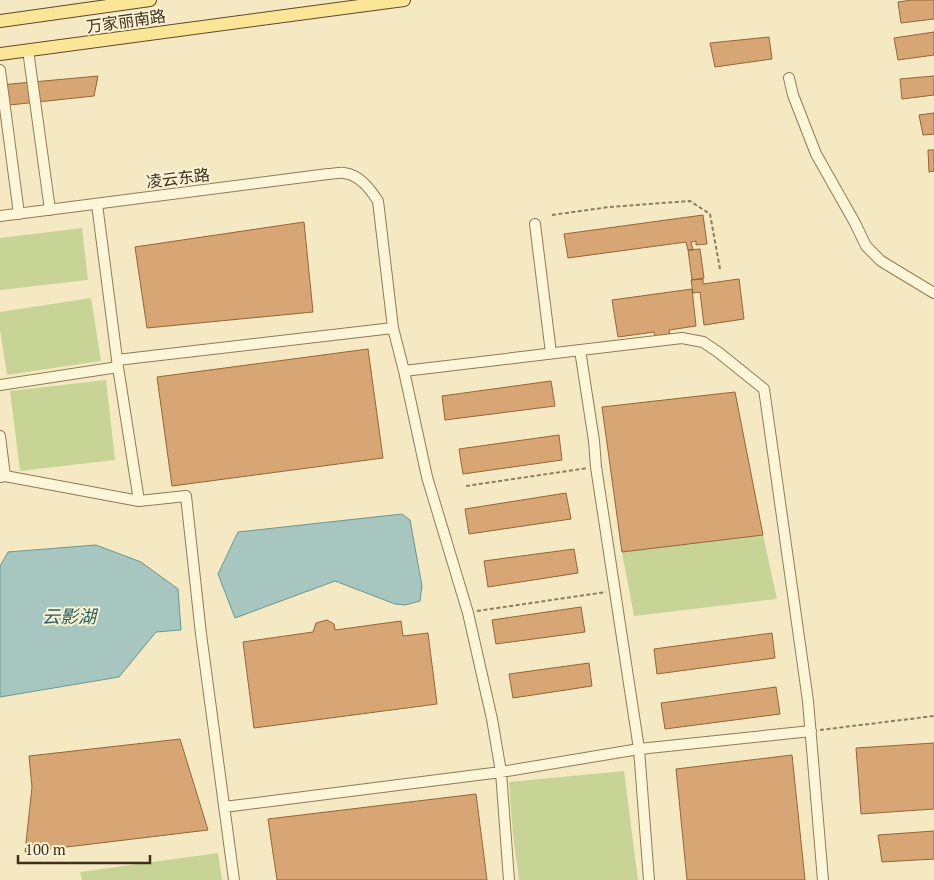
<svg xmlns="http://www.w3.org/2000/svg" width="934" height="880" viewBox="0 0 934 880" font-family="'PT Serif','Noto Sans SC',serif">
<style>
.green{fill:#c7d495}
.water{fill:#a6c6bf;stroke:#6b968f}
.building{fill:#d7a674;stroke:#946539}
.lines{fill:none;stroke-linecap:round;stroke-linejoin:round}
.minor-casing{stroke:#917b57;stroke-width:12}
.major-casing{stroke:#5e482b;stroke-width:14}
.path{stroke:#917b57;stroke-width:2;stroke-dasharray:4 2.5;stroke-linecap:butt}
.minor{stroke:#fdf5d8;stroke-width:10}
.major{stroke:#fbe596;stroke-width:12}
.labels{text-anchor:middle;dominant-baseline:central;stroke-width:4;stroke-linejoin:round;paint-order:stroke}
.street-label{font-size:16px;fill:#3f301d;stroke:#faf2d4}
.water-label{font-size:18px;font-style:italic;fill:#2a5f61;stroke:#faf2d4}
</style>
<rect width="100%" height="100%" fill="#f4e9c3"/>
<path class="green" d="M82 228 88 280 0 290V238Z
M91 298 101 361 7 375 0 330V312Z
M106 380 115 460 20 471 10 391Z
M763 535 777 599 634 616 622 552Z
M624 771 638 880H519L513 835 509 782Z
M218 853 222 880H82L80 872Z"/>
<path class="water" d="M402 514 410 520 422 586 420 601 405 605 395 604 335 581 235 618 218 574 238 532Z
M96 545 141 562 178 589 181 630 156 632 119 677 0 697V566L8 552Z"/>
<path class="building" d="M912 0H934V19L901 23 898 2Z
M934 32V55L898 60 894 38Z
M769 37 772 59 715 67 710 43Z
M98 76 94 96 0 106V85Z
M934 76V95L902 99 900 79Z
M934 113V134L923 135 919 115Z
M928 150H934V171L929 172Z
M703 215 707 244 696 245V241L691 242 693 250H688L686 242 568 258 564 234Z
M304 222 313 312 147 328 135 247Z
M700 249 704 278 692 280 688 250Z
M703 279V284L739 279 744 319 704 325 700 292 693 293 691 280Z
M692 289 696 326 669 330 670 334 655 336 654 332 618 337 612 300Z
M368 349 383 458 172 486 157 377Z
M551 381 555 406 445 420 442 396Z
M735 392 763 535 622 552 602 407Z
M559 435 562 460 463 474 459 449Z
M566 493 571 519 469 534 465 509Z
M574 549 578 573 488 587 484 561Z
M581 607 585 632 496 644 492 620Z
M327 620 334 624 335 630 401 621 403 636 428 633 437 704 254 728 243 642 313 632 316 623Z
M772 633 775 658 657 674 654 649Z
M589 663 592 686 513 698 509 674Z
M776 687 780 714 665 729 661 703Z
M180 739 208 830 25 852 32 787 29 756Z
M934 743V809L861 814 856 748Z
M792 755 805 880H687L676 769Z
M476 794 487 880H277L268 819Z
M934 831V859L882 862 878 835Z"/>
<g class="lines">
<g class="minor-casing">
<path id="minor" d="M28 50 50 210
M0 70 19 214
M789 78 793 95 816 154 855 223 866 246 881 261 934 293
M97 204 118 367 139 501 186 496 201 634 234 880
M0 216 328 174C333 174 339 172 344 173 360 175 370 189 378 201L393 328 404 371 427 477 468 613 492 719 501 772 509 880
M535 224 551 353
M580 350 594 441 596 467 639 749 649 880
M117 360 393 328
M404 371 682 338 703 342 718 352 764 389 808 701 823 880
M0 385 118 367
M0 436 5 476 0 477
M5 476 139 501
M224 807 501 772 639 749 811 731"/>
</g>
<g class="major-casing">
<path id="major" d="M0 21 150 0
M0 54 404 0"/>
</g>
<path class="path" d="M552 215 609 207 690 201 710 214 720 269
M466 486 588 468
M477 611 606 592
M820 730 934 716"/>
<use href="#minor" class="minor"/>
<use href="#major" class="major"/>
</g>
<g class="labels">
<g class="street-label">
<text transform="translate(126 21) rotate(-8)">万家丽南路</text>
<text transform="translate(178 178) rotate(-7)">凌云东路</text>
</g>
<g class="water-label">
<text x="69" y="616">云影湖</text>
</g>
</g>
<path d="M18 855v8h132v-8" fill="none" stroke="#3f301d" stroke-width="2.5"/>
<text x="25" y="855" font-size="15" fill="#3f301d" stroke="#faf2d4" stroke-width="4" paint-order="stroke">100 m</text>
</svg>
